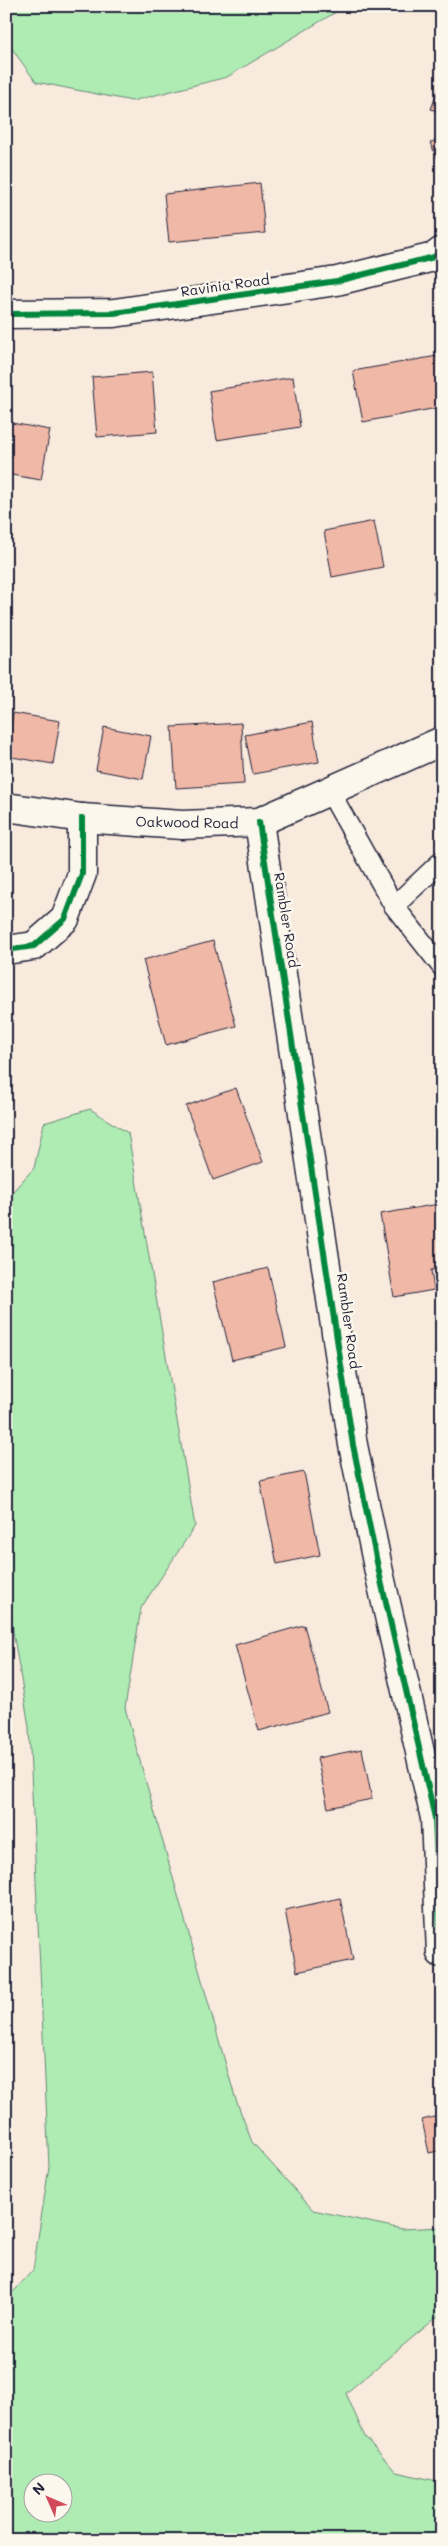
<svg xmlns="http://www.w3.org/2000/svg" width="448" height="2546" viewBox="0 0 448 2546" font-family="Mali,sans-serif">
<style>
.green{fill:#aeecb3;stroke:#688777;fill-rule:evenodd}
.building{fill:#f0b8a7;stroke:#22223b}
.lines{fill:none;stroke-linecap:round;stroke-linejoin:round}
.service-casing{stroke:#22223b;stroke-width:22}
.minor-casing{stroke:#22223b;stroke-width:31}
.secondary-casing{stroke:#22223b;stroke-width:31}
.service{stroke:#fbf7ec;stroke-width:19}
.minor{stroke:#fbf7ec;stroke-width:28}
.secondary{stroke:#fbf7ec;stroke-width:28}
.cycleway-casing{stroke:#fbf7ec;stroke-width:9}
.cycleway{stroke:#00873e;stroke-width:6}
.labels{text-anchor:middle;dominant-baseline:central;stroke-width:5;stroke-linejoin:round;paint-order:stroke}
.street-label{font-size:14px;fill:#22223b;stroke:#fbf7ec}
</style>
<rect width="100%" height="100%" fill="#f9eade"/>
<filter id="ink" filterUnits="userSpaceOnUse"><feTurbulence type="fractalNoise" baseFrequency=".02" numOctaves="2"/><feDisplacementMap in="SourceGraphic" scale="10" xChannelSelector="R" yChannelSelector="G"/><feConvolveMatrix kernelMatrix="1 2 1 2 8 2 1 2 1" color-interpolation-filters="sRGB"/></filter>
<g filter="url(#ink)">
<path class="green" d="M8 6H346L227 77 132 101 36 82 10 46Z
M90 1109 128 1133 195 1526 141 1608 125 1708 235 2097 252 2142 313 2210 402 2229 442 2227V2313L346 2393 365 2437 396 2472 442 2482V2540H6V2300L33 2270 49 2167 29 1727 6 1589V1199L34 1168 44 1123ZM32 2484H62V2514H32Z"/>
<path class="building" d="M442 80V113L431 109Z
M442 137V167L430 143Z
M260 183 265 233 169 242 164 194Z
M6 234H11V270H6Z
M437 356 442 380V407L363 422 353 371Z
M152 372 157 432 97 437 92 377Z
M293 377 300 427 217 440 209 391Z
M6 422 50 430 41 480 6 474Z
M374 521 383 567 332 577 324 531Z
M442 589V618L433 592Z
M13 713 60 721 53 764 6 756Z
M312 722 319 762 253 774 245 735Z
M241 723 244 784 176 788 172 727Z
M104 727 151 736 143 779 96 770Z
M213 941 236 1026 166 1045 143 960Z
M236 1088 263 1162 213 1180 186 1106Z
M439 1204 442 1220V1269L431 1270 434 1290 394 1297 380 1214Z
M268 1268 286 1347 232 1360 213 1282Z
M304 1472 320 1555 277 1564 260 1481Z
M304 1625 328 1712 259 1731 235 1645Z
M362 1749 372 1799 328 1808 317 1758Z
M340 1898 353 1960 297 1972 285 1910Z
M442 2115V2150L429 2153 422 2120Z"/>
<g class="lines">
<g class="service-casing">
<path id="service" d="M330 792 394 906 442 967
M394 906 442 861"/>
</g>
<g class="minor-casing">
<path id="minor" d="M6 314 114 313 337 281 434 257 442 251
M259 822 353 1445 379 1572 435 1818 441 1953
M6 950 34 946 65 919 82 874V818"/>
</g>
<g class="secondary-casing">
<path id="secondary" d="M6 807 82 818 182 825 259 822 442 741"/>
</g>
<use href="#service" class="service"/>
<use href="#minor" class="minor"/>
<use href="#secondary" class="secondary"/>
<g class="cycleway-casing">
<path id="cycleway" d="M6 314 114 313 337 281 434 257 442 251
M259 822 353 1445 379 1572 435 1818 441 1953
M6 950 34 946 65 919 82 874V818"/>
</g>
<use href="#cycleway" class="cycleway"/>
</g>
</g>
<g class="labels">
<g class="street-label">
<text transform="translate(225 285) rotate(-8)">Ravinia Road</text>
<text transform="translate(187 822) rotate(1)">Oakwood Road</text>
<text transform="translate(287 920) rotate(81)">Rambler Road</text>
<text transform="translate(349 1321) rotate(82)">Rambler Road</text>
</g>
</g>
<rect width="448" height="2546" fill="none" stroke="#fbf7ec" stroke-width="25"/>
<rect x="12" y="12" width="423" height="2521" fill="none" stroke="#22223b" stroke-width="2" filter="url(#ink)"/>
<g transform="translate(48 2498) rotate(315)"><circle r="24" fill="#fbf7ec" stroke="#a4a2a5"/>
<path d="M0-4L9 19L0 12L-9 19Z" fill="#d1495b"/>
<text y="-8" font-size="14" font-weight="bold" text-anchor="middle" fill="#22223b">N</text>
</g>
</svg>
